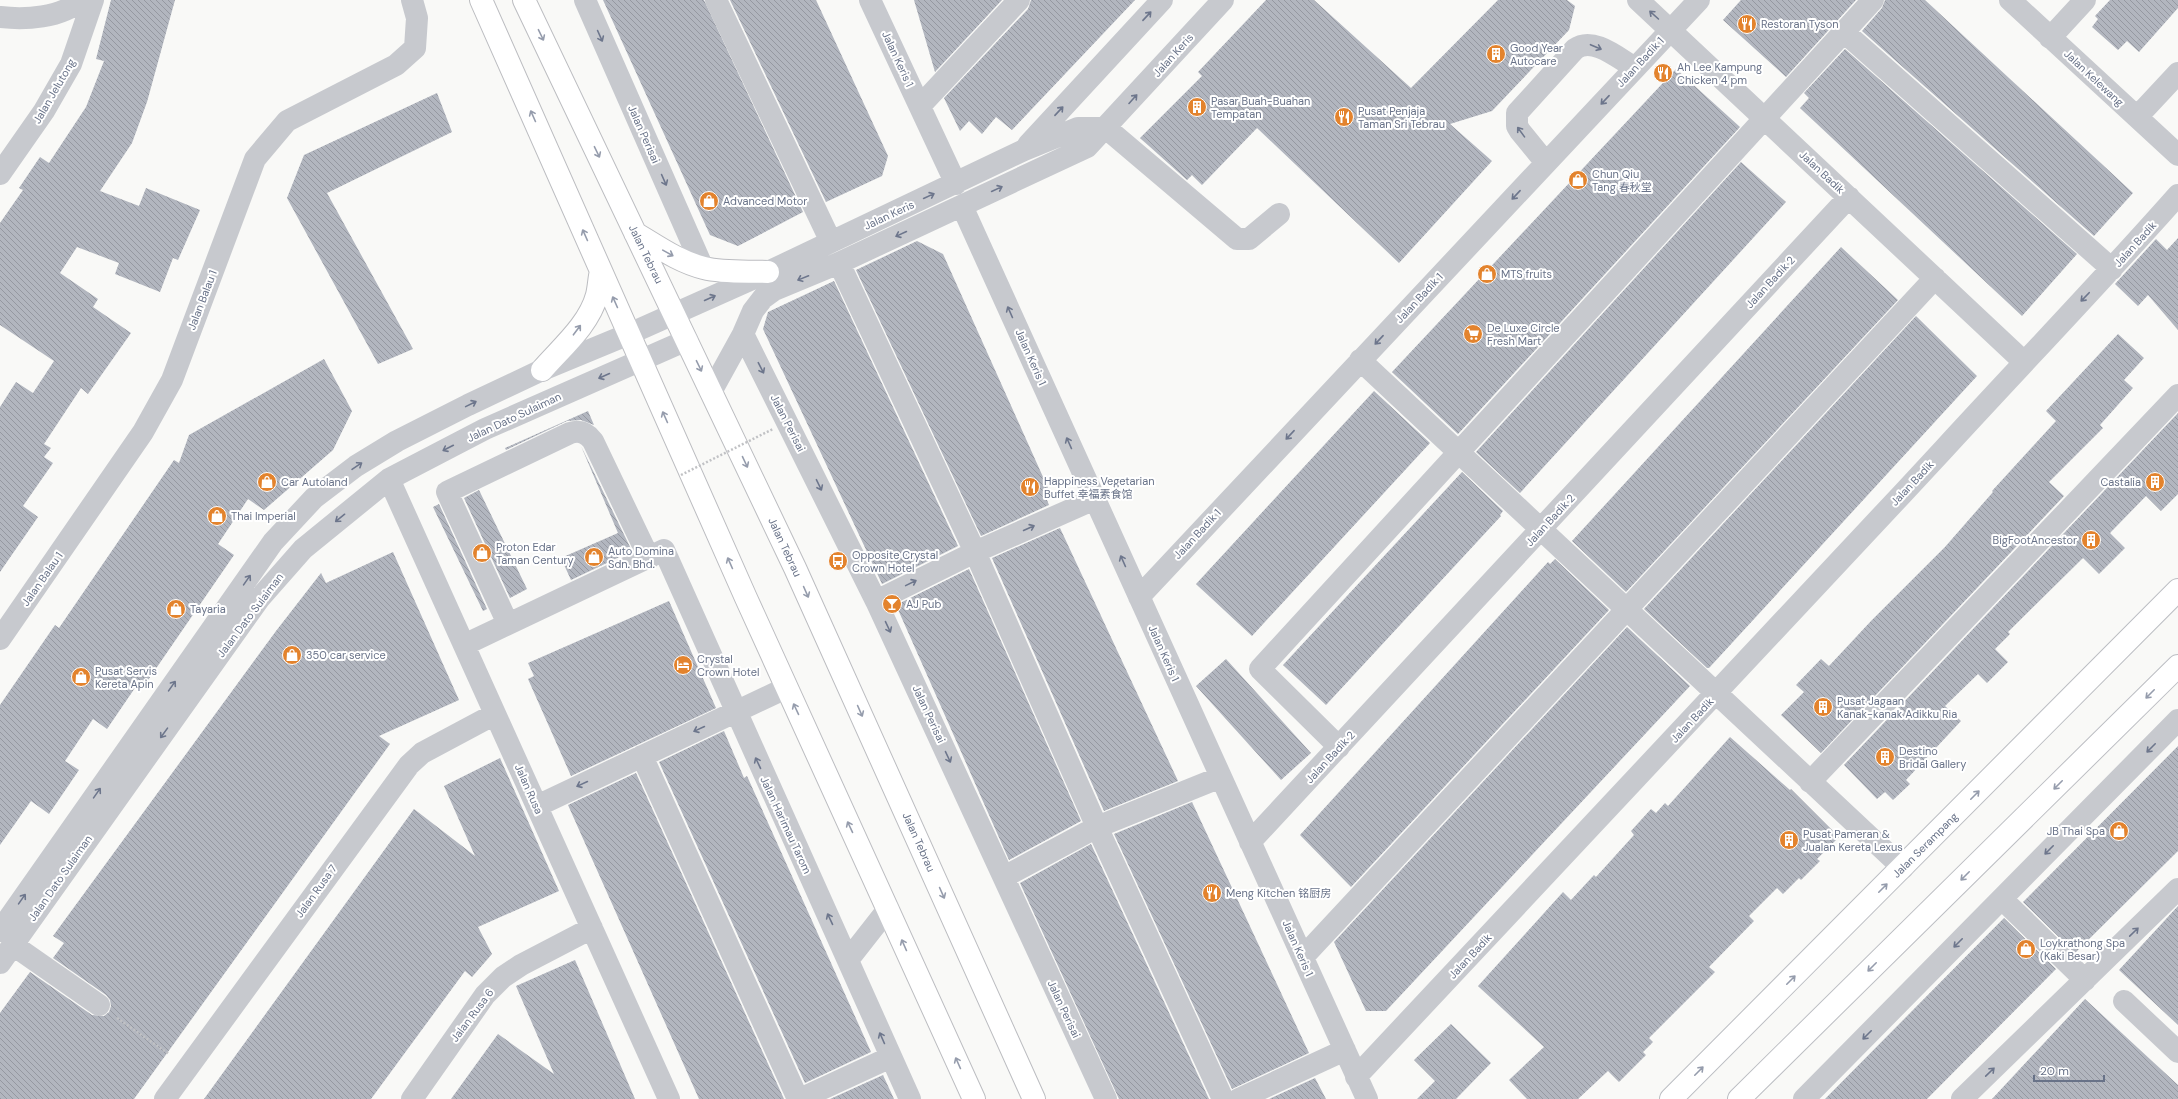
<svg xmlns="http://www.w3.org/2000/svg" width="2178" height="1099" viewBox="0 0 2178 1099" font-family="'DM Sans','Noto Sans SC',sans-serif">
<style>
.building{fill:url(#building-back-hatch)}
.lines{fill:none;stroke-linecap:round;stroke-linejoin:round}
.major-casing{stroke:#bcbec3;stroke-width:24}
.highway-casing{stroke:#bcbdc1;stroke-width:24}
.path{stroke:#c1c2c5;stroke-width:2.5;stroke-dasharray:2 2;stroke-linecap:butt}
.minor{stroke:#c7c9ce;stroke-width:22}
.major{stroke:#fff;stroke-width:22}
.highway{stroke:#fff;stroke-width:22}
.path-bridge{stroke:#c1c2c5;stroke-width:2.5;stroke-dasharray:2 2;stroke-linecap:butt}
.oneway{stroke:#6d768c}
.oneway2{stroke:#959cac}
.labels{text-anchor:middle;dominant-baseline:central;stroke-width:4;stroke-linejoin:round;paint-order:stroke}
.poi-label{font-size:11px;fill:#687288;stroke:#fff;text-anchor:start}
.street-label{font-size:11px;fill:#687288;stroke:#fff}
</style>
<defs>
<pattern id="building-back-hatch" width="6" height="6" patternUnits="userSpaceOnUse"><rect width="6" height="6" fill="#b2b6bf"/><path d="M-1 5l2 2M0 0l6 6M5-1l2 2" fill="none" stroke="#9598a1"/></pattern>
</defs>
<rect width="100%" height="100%" fill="#f9f9f7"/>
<path class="building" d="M111 0H175L147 102 132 143 100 191 139 206 146 188 200 210 178 260 173 258 160 292 115 274 119 263 77 247 60 273 98 299 93 307 131 333 88 394 81 388 44 444 51 448 44 457 53 463 23 506 38 517 0 572V407L16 382 33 393 54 361 0 325V223L23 190 19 188 40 157 49 163 86 107 104 61 96 59Z
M603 0H704L803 212 738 246 710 235Z
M730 0H816L888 156 882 176 826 202Z
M914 0H1002L935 72Z
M1031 0H1135L1012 130 996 117 982 134 969 121 960 131 944 98 1028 9Z
M1266 0H1314L1411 88 1498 0H1567L1575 6 1569 30 1492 111 1450 124 1492 161 1399 263 1257 128 1202 185 1192 175 1187 180 1140 138 1202 76 1198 72Z
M1741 0H1856L1786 77 1723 20Z
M1885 0H1925L2133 193 2094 236 1862 31 1882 8Z
M2110 0H2178V8L2139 52 2127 41 2118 50 2092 27 2098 19 2095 16Z
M1845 49 2077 254 2022 316 1800 108 1809 98 1804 93Z
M1676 69 1740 127 1458 434 1392 372Z
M437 93 452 132 327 193 413 349 378 364 287 198 304 155Z
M1741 162 1786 202 1520 493 1476 452Z
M2178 238V330L2148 295 2138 306 2115 284 2156 239 2167 250Z
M917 241 943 254 1052 497 1047 500 1049 505 981 536 856 270Z
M1841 247 1898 300 1626 592 1572 541Z
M834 281 958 546 882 584 763 329 768 312Z
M1916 316 1977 376 1709 668H1707L1644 609Z
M2118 334 2144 358 2124 380 2133 388 2100 425 2103 428 2049 482 2064 496 1821 753 1781 715 1804 692 1796 685 1821 659 1829 666 1871 621 1945 547 1993 492 1992 491 2056 421 2046 411Z
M324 359 352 411 333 450 264 510 248 499 218 544 234 555 144 686 139 682 107 729 93 719 65 761 79 770 49 814 31 801 0 845V705L55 625 59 628 174 460 179 463 189 435Z
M1374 391 1430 443 1252 636 1196 584Z
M588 411 594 425 581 420 567 421 506 450 505 448Z
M2178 413V494L2161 511 2146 496 2110 533 2125 548 2099 574 2083 558 2008 632 2010 634 1995 649 2008 662 1987 683 1978 674 1945 706 1961 721 1906 780 1910 784 1893 800 1885 792 1877 799 1844 765Z
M581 446 632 551 571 580 561 558 618 533Z
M1462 472 1503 511 1500 515 1501 516 1326 705 1283 665Z
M479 490 527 589 510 598 464 498Z
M439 504 487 609 483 611 433 507Z
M1060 528 1178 781 1104 811 992 558Z
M393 552 459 700 379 736 390 744 134 1099H0V1013L30 972 92 1015 104 1016 109 1012 111 1006 110 1000 106 995 53 958 64 943 53 936 276 631 321 573 326 583Z
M1555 559 1609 610 1351 887 1300 835 1548 562 1550 564Z
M969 569 1081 821 1009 860 896 605Z
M669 601 716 708 571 776 528 679 534 676 528 663Z
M1627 627 1690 686 1386 1011H1366L1334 942Z
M1226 659 1311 753 1281 780 1196 686Z
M724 731 744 778 747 776 871 1052 805 1083 659 762Z
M1730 737 1790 790 1791 789 1839 837 1817 859 1820 861 1801 880 1799 878 1783 894 1777 888 1749 916 1754 921 1709 967 1715 972 1649 1038 1653 1042 1643 1052 1646 1055 1619 1082 1608 1071 1578 1099H1527L1509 1080 1544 1047 1478 986 1563 892 1571 900 1594 875 1596 877 1634 835 1631 831 1651 809 1656 813 1665 803 1668 806Z
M2178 746V851L2075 953 2023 902Z
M500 758 559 891 478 927 492 954 472 977 465 971 371 1099H204L414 809 475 856 444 786Z
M636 773 784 1099H699L568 805Z
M1192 802 1309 1053 1232 1089 1114 834Z
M1091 844 1209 1099H1119L1020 883Z
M2178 906V1025L2119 970Z
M2004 918 2056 969 1927 1099H1825Z
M575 960 635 1099H451L498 1034 554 1074 516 986Z
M2085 999 2178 1085V1099H1992Z
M1451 1024 1491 1063 1456 1099H1417L1435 1081 1414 1060Z
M883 1075 894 1099H830Z
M1315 1078 1326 1099H1269Z"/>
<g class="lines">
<g class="major-casing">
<path id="major" d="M1671 1099 2178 590
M1739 1099 2178 666"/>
</g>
<g class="highway-casing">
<path id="highway" d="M481 0 746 598 974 1099
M524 0 795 568 1034 1099
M635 233C657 246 679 262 704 268 724 273 747 271 768 272
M542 370C561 348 589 325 597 295 599 287 599 279 601 271"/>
</g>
<path class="path" d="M117 1018 169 1054"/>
<path class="minor" d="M585 0 703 268
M716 0 831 242
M870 0 956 184
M1638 0 2024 362
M2010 0 2178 155
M0 17C25 20 61 18 81 0
M1844 32 2112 269
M2050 38 2085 0
M920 106 1019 0
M2137 117 2178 73
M1106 128 1237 239H1249L1279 214
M1028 145 1162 0
M1546 163 1520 131 1517 126V113L1575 49C1593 36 1618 58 1635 68
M0 174 44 111 71 64 93 0
M962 206 1367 1099
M839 263 975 552 1097 827 1223 1099
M743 334 876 601 1106 1099
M1360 360 1903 868
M711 392 743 334 753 311 763 298 774 290 839 263 1087 147 1223 0
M389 479 669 1099
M1139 597 1699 0
M876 601 975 552 1095 499
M508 624 447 492 570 433C580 430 587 433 593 441L649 558
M0 639 143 432 172 380 255 159 287 121 396 65 415 48 417 18 412 0
M464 645 664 550 910 1099
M1339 747 1260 669 1873 0
M642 756 798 1099
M1810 782 2178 395
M537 806 786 688
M1250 842 1849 197
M1004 877 1097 827 1221 777
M2002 899 2085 980
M0 931 273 542 314 498 356 466 397 441 468 405 542 370 629 334 768 272 1024 150 1078 128H1106
M13 945 99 1005
M1303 957 1935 278
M848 960 888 909
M0 963 259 599 303 549 389 479 485 429 687 340
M2124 1001 2178 1052
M1356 1077C1553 868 1749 659 1944 449 2022 364 2102 281 2178 195
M165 1099 409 765 422 753 495 714
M412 1099 485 995 503 977 521 965 592 928
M800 1099 891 1057
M1239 1099 1345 1050
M1804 1099 2178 720
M1962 1099 2178 889"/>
<use href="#major" class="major"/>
<use href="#highway" class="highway"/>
<path class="path-bridge" d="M681 475 773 429"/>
</g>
<defs><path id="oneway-shaft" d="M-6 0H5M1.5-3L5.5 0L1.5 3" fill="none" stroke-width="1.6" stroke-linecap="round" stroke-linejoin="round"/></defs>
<g class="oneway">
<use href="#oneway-shaft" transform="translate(1654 15) rotate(-138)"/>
<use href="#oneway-shaft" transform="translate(1147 16) rotate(-47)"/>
<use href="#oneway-shaft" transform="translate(600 36) rotate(66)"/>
<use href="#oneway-shaft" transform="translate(1596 47) rotate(23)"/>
<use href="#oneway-shaft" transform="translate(1133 99) rotate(-48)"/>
<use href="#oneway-shaft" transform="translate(1605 100) rotate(133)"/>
<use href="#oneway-shaft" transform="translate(1059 111) rotate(-47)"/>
<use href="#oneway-shaft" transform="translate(1521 132) rotate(-126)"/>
<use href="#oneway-shaft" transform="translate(664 180) rotate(66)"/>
<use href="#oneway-shaft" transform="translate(997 189) rotate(-25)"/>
<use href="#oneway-shaft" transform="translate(1516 195) rotate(133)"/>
<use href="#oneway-shaft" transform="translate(929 196) rotate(-25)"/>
<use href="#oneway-shaft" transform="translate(901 234) rotate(155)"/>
<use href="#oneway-shaft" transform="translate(803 278) rotate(158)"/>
<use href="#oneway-shaft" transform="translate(2085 297) rotate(134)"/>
<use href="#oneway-shaft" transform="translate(710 298) rotate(-24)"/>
<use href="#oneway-shaft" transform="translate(1010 312) rotate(-114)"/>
<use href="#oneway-shaft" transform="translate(1379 340) rotate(133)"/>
<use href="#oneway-shaft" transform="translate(761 368) rotate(63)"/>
<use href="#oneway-shaft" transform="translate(604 376) rotate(156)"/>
<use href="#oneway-shaft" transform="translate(471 404) rotate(-26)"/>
<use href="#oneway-shaft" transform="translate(1290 435) rotate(133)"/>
<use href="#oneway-shaft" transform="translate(1069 443) rotate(-114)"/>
<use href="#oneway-shaft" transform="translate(448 448) rotate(153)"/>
<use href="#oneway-shaft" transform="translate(357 466) rotate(-34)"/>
<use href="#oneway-shaft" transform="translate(819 485) rotate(64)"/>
<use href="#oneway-shaft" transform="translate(340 518) rotate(141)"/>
<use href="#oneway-shaft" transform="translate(1029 528) rotate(-24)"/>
<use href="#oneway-shaft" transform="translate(1123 561) rotate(-114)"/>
<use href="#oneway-shaft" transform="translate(247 580) rotate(-55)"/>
<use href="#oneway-shaft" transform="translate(911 583) rotate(-26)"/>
<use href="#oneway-shaft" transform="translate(888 627) rotate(65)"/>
<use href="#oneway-shaft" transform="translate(172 686) rotate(-55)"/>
<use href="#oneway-shaft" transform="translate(699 729) rotate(155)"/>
<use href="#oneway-shaft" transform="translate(164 733) rotate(126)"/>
<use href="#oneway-shaft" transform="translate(2151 748) rotate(135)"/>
<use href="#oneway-shaft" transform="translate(948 757) rotate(65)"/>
<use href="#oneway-shaft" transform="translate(758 763) rotate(-115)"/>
<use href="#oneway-shaft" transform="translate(582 784) rotate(155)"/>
<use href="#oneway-shaft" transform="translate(97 793) rotate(-55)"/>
<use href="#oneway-shaft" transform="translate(2049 850) rotate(135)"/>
<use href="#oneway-shaft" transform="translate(22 899) rotate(-55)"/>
<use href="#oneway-shaft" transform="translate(830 919) rotate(-115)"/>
<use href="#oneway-shaft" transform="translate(2134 932) rotate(-44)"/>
<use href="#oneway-shaft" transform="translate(1958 943) rotate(135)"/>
<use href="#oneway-shaft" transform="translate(1867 1035) rotate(135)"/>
<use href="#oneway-shaft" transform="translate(882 1038) rotate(-114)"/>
<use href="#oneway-shaft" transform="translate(1990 1072) rotate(-44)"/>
</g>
<g class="oneway2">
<use href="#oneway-shaft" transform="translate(541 35) rotate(64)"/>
<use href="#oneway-shaft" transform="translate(533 116) rotate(-114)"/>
<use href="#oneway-shaft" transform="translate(597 152) rotate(64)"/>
<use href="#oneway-shaft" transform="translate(585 235) rotate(-114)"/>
<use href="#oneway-shaft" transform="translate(668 253) rotate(29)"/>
<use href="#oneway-shaft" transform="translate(615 302) rotate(-114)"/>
<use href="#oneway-shaft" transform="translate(577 330) rotate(-53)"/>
<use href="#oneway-shaft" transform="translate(699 366) rotate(64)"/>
<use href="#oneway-shaft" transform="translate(665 417) rotate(-114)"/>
<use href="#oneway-shaft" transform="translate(745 462) rotate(65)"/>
<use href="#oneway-shaft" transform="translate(730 563) rotate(-114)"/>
<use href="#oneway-shaft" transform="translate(806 592) rotate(66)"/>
<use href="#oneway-shaft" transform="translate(2150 694) rotate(135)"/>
<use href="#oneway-shaft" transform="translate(796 709) rotate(-115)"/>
<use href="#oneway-shaft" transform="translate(860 711) rotate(66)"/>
<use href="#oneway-shaft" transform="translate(2058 785) rotate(135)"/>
<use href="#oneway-shaft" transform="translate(1975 795) rotate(-45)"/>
<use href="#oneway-shaft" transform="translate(850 827) rotate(-115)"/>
<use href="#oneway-shaft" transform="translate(1965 876) rotate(135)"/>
<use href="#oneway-shaft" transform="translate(1883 888) rotate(-45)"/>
<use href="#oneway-shaft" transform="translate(942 893) rotate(66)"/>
<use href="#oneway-shaft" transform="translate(904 945) rotate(-114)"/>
<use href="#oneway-shaft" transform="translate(1872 967) rotate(135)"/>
<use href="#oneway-shaft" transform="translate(1791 980) rotate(-45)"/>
<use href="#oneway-shaft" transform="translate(958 1063) rotate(-114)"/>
<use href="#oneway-shaft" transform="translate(1699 1071) rotate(-45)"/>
</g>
<defs>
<g id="restaurant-disc" transform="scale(1)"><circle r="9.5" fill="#e3832d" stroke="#fff"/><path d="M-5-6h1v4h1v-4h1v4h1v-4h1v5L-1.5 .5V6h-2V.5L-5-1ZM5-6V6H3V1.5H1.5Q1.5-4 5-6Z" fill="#fff"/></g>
<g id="building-disc" transform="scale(1)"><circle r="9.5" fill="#e3832d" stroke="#fff"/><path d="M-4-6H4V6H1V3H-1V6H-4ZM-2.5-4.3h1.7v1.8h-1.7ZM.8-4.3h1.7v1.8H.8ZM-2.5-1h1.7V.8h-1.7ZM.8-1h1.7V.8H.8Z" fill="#fff"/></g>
<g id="shop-disc" transform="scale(1)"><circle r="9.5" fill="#e3832d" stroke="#fff"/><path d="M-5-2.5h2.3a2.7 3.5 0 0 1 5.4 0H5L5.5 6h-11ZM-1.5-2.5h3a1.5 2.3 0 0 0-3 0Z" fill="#fff"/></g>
<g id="supermarket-disc" transform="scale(1)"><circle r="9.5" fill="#e3832d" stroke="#fff"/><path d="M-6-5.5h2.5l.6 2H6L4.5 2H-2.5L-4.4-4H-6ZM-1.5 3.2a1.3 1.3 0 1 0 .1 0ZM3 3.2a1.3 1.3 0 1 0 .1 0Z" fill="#fff"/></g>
<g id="bus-disc" transform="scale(1)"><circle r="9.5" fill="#e3832d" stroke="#fff"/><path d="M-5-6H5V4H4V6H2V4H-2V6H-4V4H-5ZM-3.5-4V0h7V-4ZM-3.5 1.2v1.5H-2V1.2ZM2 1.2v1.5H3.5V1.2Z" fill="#fff"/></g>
<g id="bar-disc" transform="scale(1)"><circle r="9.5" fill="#e3832d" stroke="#fff"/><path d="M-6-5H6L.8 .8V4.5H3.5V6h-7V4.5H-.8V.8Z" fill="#fff"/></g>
<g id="hotel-disc" transform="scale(1)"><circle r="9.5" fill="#e3832d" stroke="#fff"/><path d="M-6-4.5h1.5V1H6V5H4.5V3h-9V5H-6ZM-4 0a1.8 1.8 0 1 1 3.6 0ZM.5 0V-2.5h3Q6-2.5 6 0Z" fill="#fff"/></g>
</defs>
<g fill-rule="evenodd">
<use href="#restaurant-disc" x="1747" y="24"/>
<use href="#building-disc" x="1496" y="54"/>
<use href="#restaurant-disc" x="1663" y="73"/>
<use href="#building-disc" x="1197" y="107"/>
<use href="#restaurant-disc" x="1344" y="117"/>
<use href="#shop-disc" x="1578" y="180"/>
<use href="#shop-disc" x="709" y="201"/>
<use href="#shop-disc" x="1487" y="274"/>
<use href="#supermarket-disc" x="1473" y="334"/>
<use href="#shop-disc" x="267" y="482"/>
<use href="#building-disc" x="2155" y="482"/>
<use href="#restaurant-disc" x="1030" y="487"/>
<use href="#shop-disc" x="217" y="516"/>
<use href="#building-disc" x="2091" y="540"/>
<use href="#shop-disc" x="482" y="553"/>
<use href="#shop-disc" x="594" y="557"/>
<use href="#bus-disc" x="838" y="561"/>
<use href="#bar-disc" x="892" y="604"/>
<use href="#shop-disc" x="176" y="609"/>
<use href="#shop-disc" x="292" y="655"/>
<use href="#hotel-disc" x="683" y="665"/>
<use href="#shop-disc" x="81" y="677"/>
<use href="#building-disc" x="1823" y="707"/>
<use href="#building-disc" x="1885" y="757"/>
<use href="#shop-disc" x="2119" y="831"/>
<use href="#building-disc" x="1789" y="840"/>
<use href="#restaurant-disc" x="1212" y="893"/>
<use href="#shop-disc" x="2026" y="949"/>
</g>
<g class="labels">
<g class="poi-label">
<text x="1761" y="24">Restoran Tyson</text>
<text x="1510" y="48">Good Year<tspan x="1510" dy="13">Autocare</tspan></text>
<text x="1677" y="67">Ah Lee Kampung<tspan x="1677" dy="13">Chicken 4 pm</tspan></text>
<text x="1211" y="101">Pasar Buah-Buahan<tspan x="1211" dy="13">Tempatan</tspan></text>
<text x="1358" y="111">Pusat Penjaja<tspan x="1358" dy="13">Taman Sri Tebrau</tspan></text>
<text x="1592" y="174">Chun Qiu<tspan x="1592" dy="13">Tang 春秋堂</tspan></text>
<text x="723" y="201">Advanced Motor</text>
<text x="1501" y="274">MTS fruits</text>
<text x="1487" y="328">De Luxe Circle<tspan x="1487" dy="13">Fresh Mart</tspan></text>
<text x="1044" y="481">Happiness Vegetarian<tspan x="1044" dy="13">Buffet 幸福素食馆</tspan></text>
<text x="281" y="482">Car Autoland</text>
<text x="2141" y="482" text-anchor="end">Castalia</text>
<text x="231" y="516">Thai Imperial</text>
<text x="2077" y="540" text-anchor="end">BigFootAncestor</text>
<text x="496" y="547">Proton Edar<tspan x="496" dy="13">Taman Century</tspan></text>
<text x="608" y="551">Auto Domina<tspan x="608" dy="13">Sdn. Bhd.</tspan></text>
<text x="852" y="555">Opposite Crystal<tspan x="852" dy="13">Crown Hotel</tspan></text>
<text x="906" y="604">AJ Pub</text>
<text x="190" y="609">Tayaria</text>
<text x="306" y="655">350 car service</text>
<text x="697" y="659">Crystal<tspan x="697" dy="13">Crown Hotel</tspan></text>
<text x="95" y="671">Pusat Servis<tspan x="95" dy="13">Kereta Apin</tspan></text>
<text x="1837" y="701">Pusat Jagaan<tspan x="1837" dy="13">Kanak-kanak Adikku Ria</tspan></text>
<text x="1899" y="751">Destino<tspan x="1899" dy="13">Bridal Gallery</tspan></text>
<text x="2105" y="831" text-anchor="end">JB Thai Spa</text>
<text x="1803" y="834">Pusat Pameran &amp;<tspan x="1803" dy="13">Jualan Kereta Lexus</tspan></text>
<text x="1226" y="893">Meng Kitchen 铭厨房</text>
<text x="2040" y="943">Loykrathong Spa<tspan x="2040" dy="13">(Kaki Besar)</tspan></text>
</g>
<g class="street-label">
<text transform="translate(1173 55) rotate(-48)">Jalan Keris</text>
<text transform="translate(898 59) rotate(65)">Jalan Keris 1</text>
<text transform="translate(1640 62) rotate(-47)">Jalan Badik 1</text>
<text transform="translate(2094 78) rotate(43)">Jalan Kelewang</text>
<text transform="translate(54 91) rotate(-60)">Jalan Jelutong</text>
<text transform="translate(644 134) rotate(66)">Jalan Perisai</text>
<text transform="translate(1822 172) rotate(43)">Jalan Badik</text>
<text transform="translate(889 215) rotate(-25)">Jalan Keris</text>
<text transform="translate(2135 244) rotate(-48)">Jalan Badik</text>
<text transform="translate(646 254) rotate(64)">Jalan Tebrau</text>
<text transform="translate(1770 282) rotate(-47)">Jalan Badik 2</text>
<text transform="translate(1419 298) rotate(-47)">Jalan Badik 1</text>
<text transform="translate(202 300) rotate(-69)">Jalan Balau 1</text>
<text transform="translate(1031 357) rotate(66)">Jalan Keris 1</text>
<text transform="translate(514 417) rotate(-25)">Jalan Dato Sulaiman</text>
<text transform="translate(788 423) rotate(63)">Jalan Perisai</text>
<text transform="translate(1912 483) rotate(-47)">Jalan Badik</text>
<text transform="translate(1550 520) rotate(-47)">Jalan Badik 2</text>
<text transform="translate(1197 534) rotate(-47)">Jalan Badik 1</text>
<text transform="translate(785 547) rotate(65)">Jalan Tebrau</text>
<text transform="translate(42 579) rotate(-55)">Jalan Balau 1</text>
<text transform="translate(250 615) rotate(-53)">Jalan Dato Sulaiman</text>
<text transform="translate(1164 653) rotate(66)">Jalan Keris 1</text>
<text transform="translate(929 714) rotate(65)">Jalan Perisai</text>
<text transform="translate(1692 720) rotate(-47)">Jalan Badik</text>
<text transform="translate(1330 757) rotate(-47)">Jalan Badik 2</text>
<text transform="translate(529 789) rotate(66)">Jalan Rusa</text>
<text transform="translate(786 825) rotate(65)">Jalan Harimau Tarom</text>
<text transform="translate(919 842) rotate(66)">Jalan Tebrau</text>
<text transform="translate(1925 845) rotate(-45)">Jalan Serampang</text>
<text transform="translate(60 878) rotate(-55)">Jalan Dato Sulaiman</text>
<text transform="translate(316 891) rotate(-54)">Jalan Rusa 7</text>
<text transform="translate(1298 948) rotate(66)">Jalan Keris 1</text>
<text transform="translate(1470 956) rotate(-47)">Jalan Badik</text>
<text transform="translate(1064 1009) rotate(65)">Jalan Perisai</text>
<text transform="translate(472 1015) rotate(-53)">Jalan Rusa 6</text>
</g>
</g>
<path d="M2034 1075v6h70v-6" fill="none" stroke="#687288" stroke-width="2"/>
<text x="2040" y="1075" font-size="12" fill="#687288" stroke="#ffffff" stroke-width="3" paint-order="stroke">20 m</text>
</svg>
